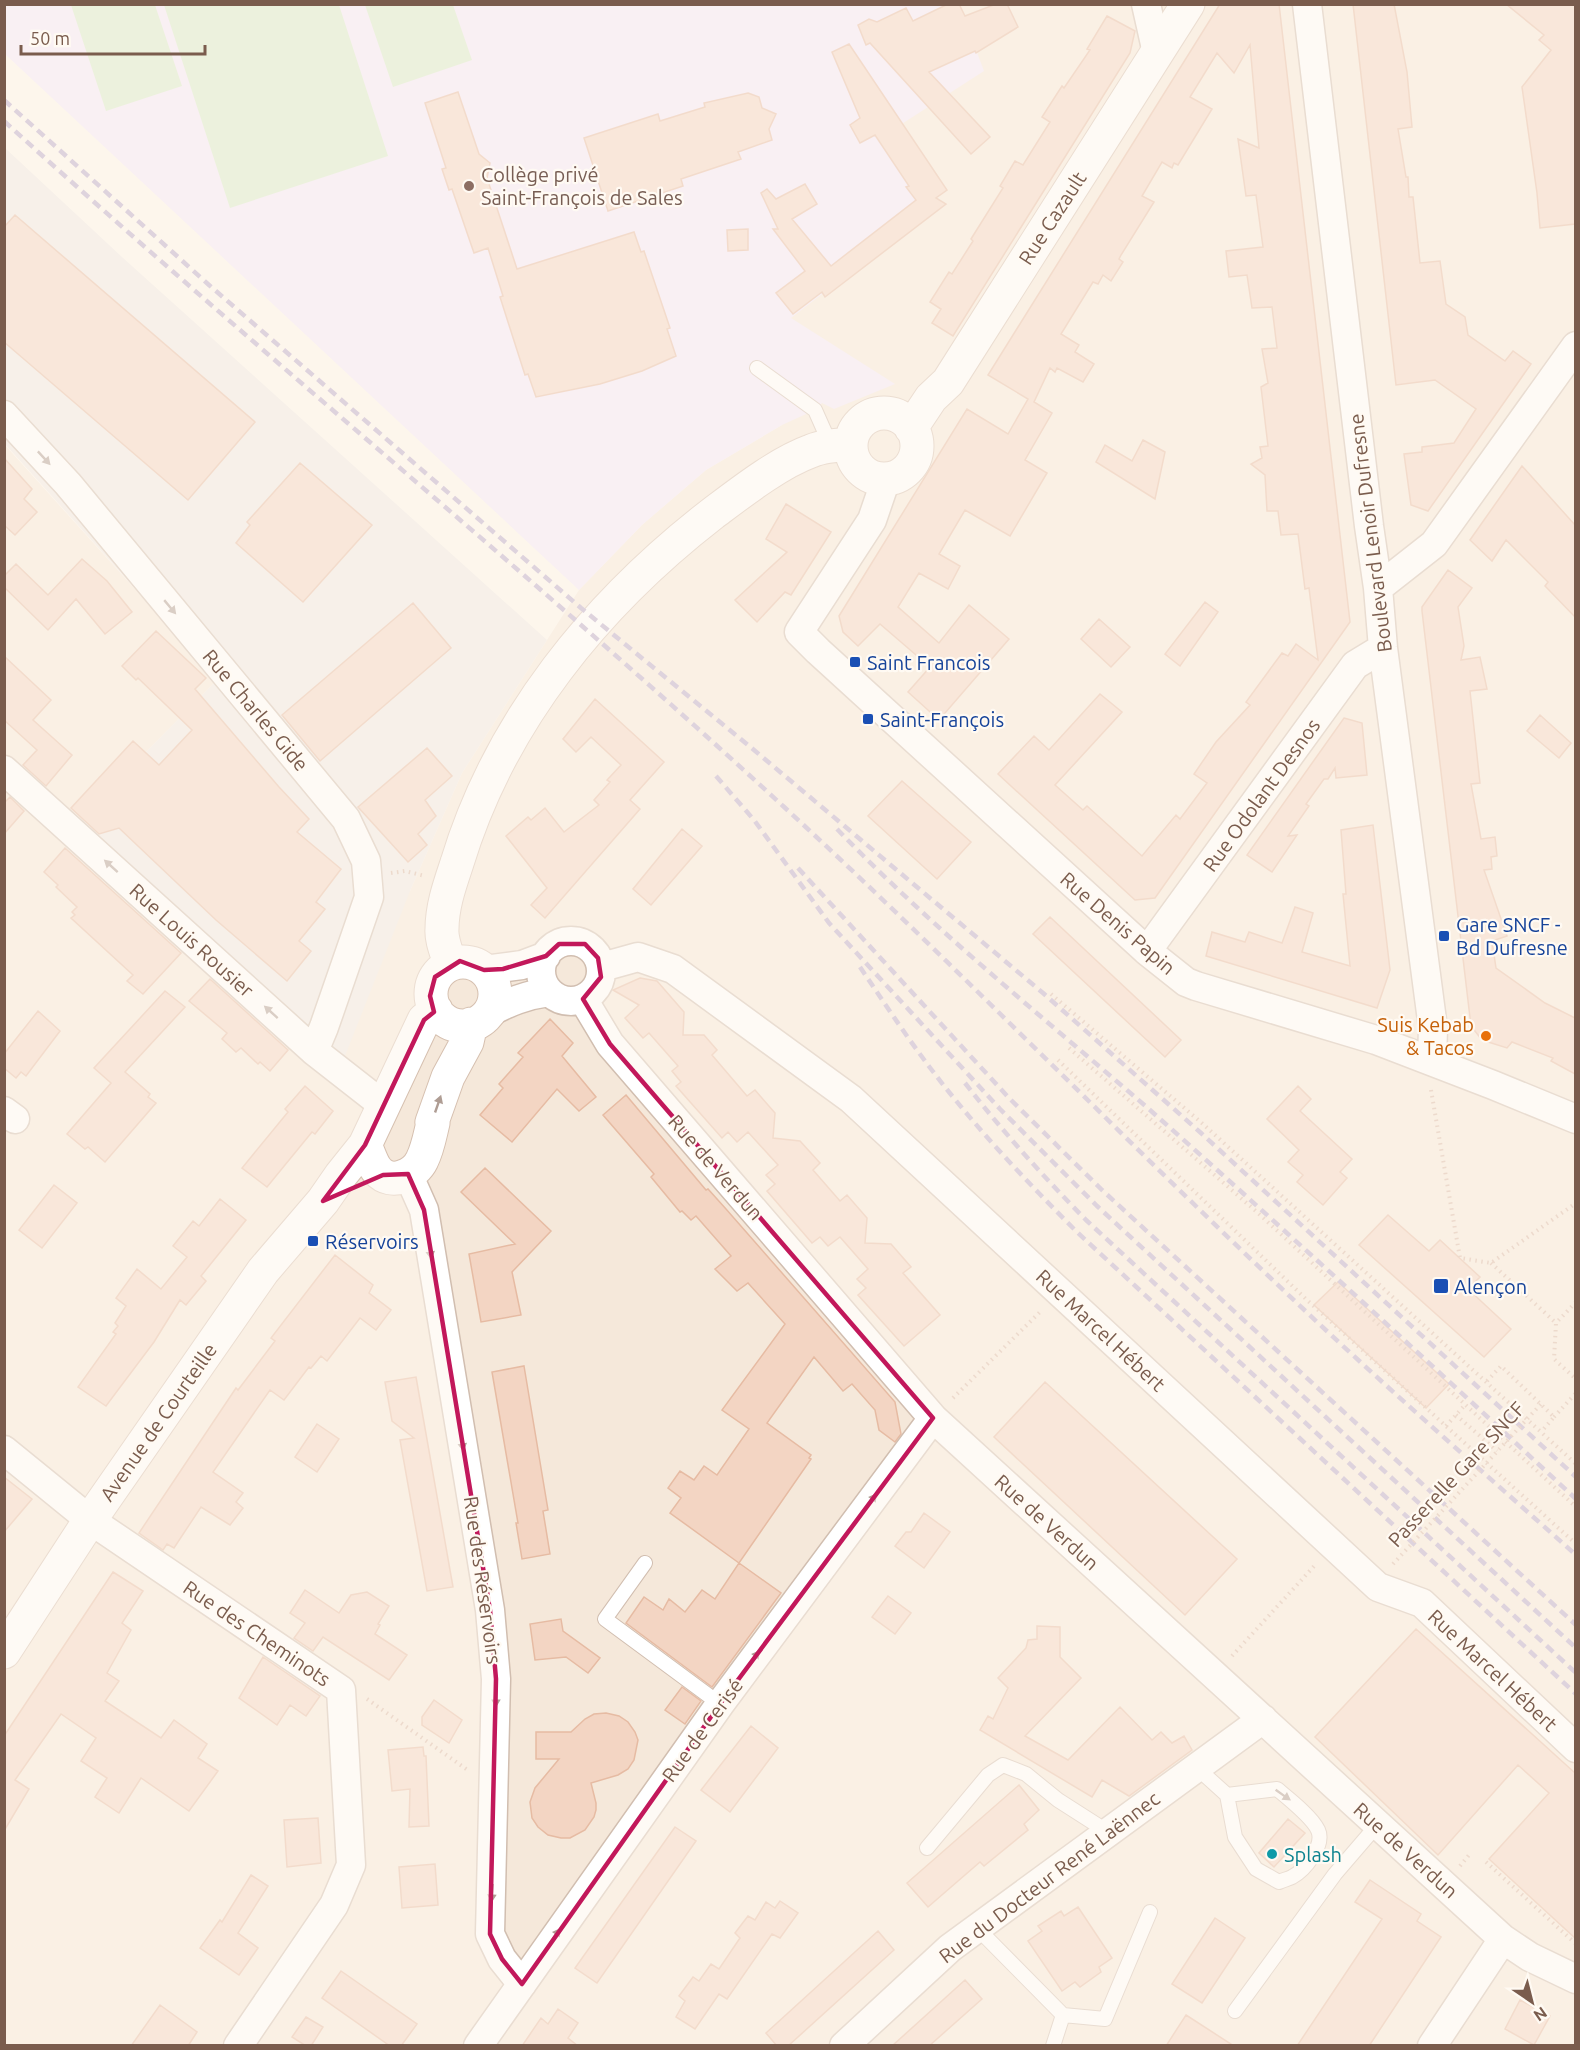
<svg xmlns="http://www.w3.org/2000/svg" width="1580" height="2050" viewBox="0 0 1580 2050" font-family="Ubuntu,sans-serif">
<style>
.residential{fill:#f5e8da}
.industrial{fill:#efe9e4}
.education{fill:#f3e8fa}
.green{fill:#d8ecc9}
.building{fill:#f3d5c3;stroke:#e6bba3;stroke-width:1.5}
.lines{fill:none;stroke-linecap:round;stroke-linejoin:round}
.lane-casing{stroke:#d1beb0;stroke-width:16}
.street-casing{stroke:#d1beb0;stroke-width:31}
.secondary-casing{stroke:#d6c0b0;stroke-width:35}
.path{stroke:#d9b8a5;stroke-width:4;stroke-dasharray:1.5 4.5;stroke-linecap:butt}
.lane{stroke:#fff;stroke-width:14}
.street{stroke:#fff;stroke-width:28}
.secondary{stroke:#fff;stroke-width:33}
.rail{stroke:#b9a8c9;stroke-width:4.5;stroke-dasharray:9 6;stroke-linecap:butt}
.path-bridge{stroke:#d9b8a5;stroke-width:4;stroke-dasharray:1.5 4.5;stroke-linecap:butt}
.oneway{fill:#af9d94}
.marked{fill:none;stroke:#c2185b;stroke-width:4.5;stroke-linejoin:round}
.education-dot{fill:#8d6e63;stroke:#fffaf3;stroke-width:2}
.transit-dot{fill:#1a4fb4;stroke:#fffaf3;stroke-width:2}
.food-dot{fill:#e8710a;stroke:#fffaf3;stroke-width:2}
.culture-dot{fill:#0f9aa8;stroke:#fffaf3;stroke-width:2}
.labels{text-anchor:middle;dominant-baseline:central;stroke-width:4.5;stroke-linejoin:round;paint-order:stroke}
.education-label{font-size:20px;fill:#785e54;stroke:#fffaf3;text-anchor:start}
.street-label{font-size:20px;fill:#7a5c4d;stroke:#fffaf3}
.transit-label{font-size:20px;fill:#164399;stroke:#fffaf3;text-anchor:start}
.food-label{font-size:20px;fill:#c56008;stroke:#fffaf3;text-anchor:end}
.culture-label{font-size:20px;fill:#0d838f;stroke:#fffaf3;text-anchor:start}
</style>
<rect width="100%" height="100%" fill="#fdf6ec"/>
<path class="residential" d="M752 5H1575V2045H5L4 444 217 680 75 824 410 891 462 773 579 590 642 525 706 470 782 425Z"/>
<path class="industrial" d="M4 147 122 257 547 640 462 773 410 891 343 1061 74 825 217 680 5 444Z"/>
<path class="education" d="M4 5H959L984 71 897 127 940 203 791 318 895 384 834 409 822 403 815 410 782 425 706 470 642 525 579 590 5 54Z"/>
<path class="green" d="M71 5H155L182 86 106 111Z
M164 5H339L388 156 230 208Z
M365 5H453L472 60 393 87Z"/>
<path class="building" d="M948 4H959L965 16 996 4H1007L1018 27 976 53 975 51 929 72 990 137 971 154 870 43 866 45 858 25 869 19 877 22 906 8 913 21Z
M1220 4H1279L1350 622 1155 898 1135 900 998 774 1034 736 1049 750 1100 694 1122 712 1055 785 1083 810 1087 806 1142 856 1176 815 1180 819 1207 783 1194 774 1216 742 1250 705 1246 702 1282 653 1288 656 1296 644 1318 660 1309 588 1305 589 1298 534 1281 535 1278 511H1267L1265 475 1251 464 1262 458 1260 447 1268 446 1261 387 1268 383 1262 349 1277 348 1272 307 1252 308 1247 275 1229 277 1226 251 1263 247 1256 195 1246 196 1238 139 1259 148 1250 45 1234 73 1217 53 1190 97 1212 109 1178 165 1174 163 1172 168 1162 162 1142 196 1154 202 1121 255 1119 259 1123 262 1111 281 1103 275 1098 284 1093 282 1061 334 1079 345 1075 352 1094 364 1083 382 1057 368 1055 372 1050 368 1034 402 1052 413 1025 460 1047 473 1010 536 965 510 939 554 960 566 948 589 919 573 898 607 939 643 969 605 1009 639 939 720 908 692 930 667 880 624 858 646 843 632 839 616 967 409 1008 434 1028 399 988 375Z
M1353 4H1394L1407 72 1412 127 1398 129 1406 177H1408L1409 197H1413L1420 263 1440 261 1446 304 1465 317 1468 335 1505 361 1513 351 1531 364 1428 511 1411 505 1404 454 1422 452V447L1454 443 1476 409 1435 380 1396 385Z
M1506 4H1575V224L1540 228 1537 193 1522 87 1551 50 1539 40 1544 35Z
M1107 16 1135 31 1130 53 953 336 932 323 941 309 930 302 949 272 952 274 973 241 971 239 1003 188 1000 186 1015 161 1023 165 1050 122 1042 117 1062 86 1064 88 1090 50 1087 49Z
M849 44 947 190 936 198 946 204 825 297 822 292 793 314 776 293 805 271 773 229H778L761 193 767 189 776 199 805 184 817 204 792 219 831 266 916 200 906 187 909 186 875 135 860 143 850 125 860 118 832 52Z
M458 92 479 154 490 163 487 178 517 269 634 232 641 252 644 251 670 328 667 329 676 356 642 371 600 384 536 397 528 374 525 375 500 297 503 296 488 248 474 253 452 189 449 190 442 169 446 168 425 103Z
M748 93 759 97 762 108 776 114 769 129 772 140 738 152 741 159 681 179 683 186 608 211 584 138 658 114 660 121 705 107 704 103Z
M15 215 255 422 188 500 4 342V227Z
M748 229V250L728 251 727 230Z
M1143 440 1165 452 1155 499 1096 462 1105 445 1132 461Z
M4 458 32 489 24 499 37 512 15 535 4 525Z
M300 463 372 525 303 602 236 543 250 525 247 522Z
M1522 466 1575 525V617L1545 586 1548 582 1506 540 1492 561 1470 540Z
M786 504 831 532 791 595 785 592 757 622 735 600 787 552 766 539Z
M82 559 107 581 132 612 105 634 76 599 48 630 4 587V576L16 564 48 595Z
M1448 570 1472 588 1458 607 1464 646 1461 660 1480 657 1487 689 1470 691 1480 783 1471 784 1481 839 1495 837 1497 856 1491 857 1492 869 1484 870 1507 936 1492 941 1496 968 1545 1003 1575 1018V1074L1551 1061 1553 1058 1512 1042 1507 1048 1482 1040 1471 1026 1422 611V607Z
M1205 602 1218 612 1180 666 1165 654Z
M413 603 451 648 320 761 282 715Z
M1099 619 1130 647 1111 667 1081 639Z
M156 631 206 678 195 689 279 787 309 819 297 832 341 869 316 902 325 909 299 941 311 951 287 981 216 920 119 828 99 834 71 808 133 741 159 765 192 730 138 678 136 680 122 666Z
M4 656 51 700 33 720 72 755 46 786 23 765 37 750 4 720Z
M595 699 664 762 630 800 640 809 545 918 531 905 547 888 506 836 528 817 531 820 545 808 564 832 599 805 594 800 610 782 607 780 621 765 591 737 576 752 563 739Z
M1540 715 1571 743 1559 758 1527 731Z
M1344 718 1362 723 1367 775 1336 778 1335 768 1328 779H1324L1306 804 1309 806 1288 836 1297 835 1272 872 1247 855Z
M427 748 452 776 425 800 436 816 418 834 427 845 408 862 358 807Z
M902 781 971 842 937 879 868 816Z
M10 797 24 811 4 834V803Z
M1373 825 1390 970 1377 1008 1206 956 1212 932 1245 942 1249 932 1282 943 1295 907 1313 913 1302 952 1350 966 1343 894H1346L1341 830Z
M682 829 702 846 651 905 633 889Z
M65 848 181 953 143 994 127 981 133 975 71 918 75 915 72 912 77 907 56 887 58 885 44 872Z
M1050 917 1181 1040 1165 1057 1033 934Z
M640 978 657 981 684 1012 683 1035H704L717 1050 712 1055 747 1096 755 1090 775 1113 773 1138 800 1141 820 1163 813 1170 840 1201 847 1195 867 1218 865 1243 891 1244 911 1267 903 1273 940 1315 904 1346 858 1295 866 1288 857 1279 868 1269 840 1237 828 1246 820 1237 812 1243 767 1191 775 1184 766 1175 778 1165 748 1132 737 1142 728 1132 722 1138 676 1086 681 1082 672 1071 678 1066 649 1033 643 1038 625 1018 639 1005 613 990Z
M210 979 288 1050 270 1071 260 1062 258 1064 241 1048 236 1052 222 1039 227 1033 189 1001Z
M165 991 185 1007 125 1072 150 1094 148 1097 156 1103 105 1162 88 1147 85 1149 67 1134 111 1083 94 1068Z
M38 1011 60 1031 26 1076 21 1072 16 1078 4 1068V1054Z
M550 1019 573 1043 562 1056 596 1097 579 1111 557 1089 512 1142 480 1115 503 1088 499 1084 523 1057 518 1053Z
M305 1086 333 1111 315 1134 312 1132 267 1187 242 1168 288 1112 285 1109Z
M1298 1086 1311 1099 1300 1111 1352 1159 1340 1172 1347 1178 1323 1205 1297 1182 1303 1175 1288 1162 1299 1150 1267 1119Z
M626 1095 706 1190 708 1189 726 1209 895 1402 901 1434 895 1442 879 1430 875 1410 852 1384 843 1391 814 1357 767 1423 811 1455 809 1458 811 1459 739 1563 670 1513 681 1498 668 1488 680 1471 694 1480 704 1466 717 1475 749 1429 722 1410 785 1324 748 1283 737 1291 715 1269 731 1256 696 1216 691 1220 682 1211 680 1212 651 1177 654 1174 603 1115Z
M485 1168 551 1231 512 1272 521 1315 481 1322 469 1254 515 1244 461 1192Z
M54 1185 77 1203 42 1248 19 1230Z
M220 1199 246 1220 201 1276 206 1281 186 1305 180 1300 154 1342 106 1406 78 1387 116 1334 113 1332 118 1326 115 1323 126 1306 116 1298 137 1269 161 1289 187 1257 173 1246 193 1221 199 1226Z
M1388 1215 1429 1251 1440 1240 1480 1277 1468 1289 1511 1329 1484 1357 1359 1245Z
M335 1255 373 1285 369 1293 391 1310 376 1330 360 1318 327 1361 321 1356 311 1368 309 1367 284 1400 270 1390 213 1472 243 1493 236 1502 243 1508 230 1525 201 1507 174 1548 167 1544 163 1550 139 1533 236 1388 238 1390 275 1341 271 1338Z
M1338 1282 1449 1384 1426 1408 1314 1305Z
M524 1366 548 1510 543 1511 550 1554 522 1559 516 1523H518L492 1372Z
M416 1377 453 1587 427 1591 400 1440 414 1438 392 1421 385 1382Z
M1045 1382 1237 1559 1185 1615 994 1437Z
M317 1424 339 1439 317 1472 295 1457Z
M4 1477 32 1499 4 1532Z
M924 1513 950 1532 924 1568 895 1546 906 1532H911Z
M739 1563 781 1593 712 1687 626 1623 644 1597 663 1610 669 1599 685 1612 702 1590 715 1599Z
M113 1572 143 1591 122 1623 131 1630 107 1673 119 1681 105 1701 161 1738 174 1720 207 1744 198 1758 218 1771 189 1811 141 1778 119 1813 95 1797 107 1778 81 1761 96 1738 61 1714 15 1780 29 1789 4 1831V1736Z
M305 1590 339 1613 351 1595 367 1592 389 1606 378 1624 380 1625 375 1634 407 1655 389 1680 323 1637 313 1651 294 1638 305 1623 290 1613Z
M888 1596 911 1613 895 1634 872 1617Z
M561 1619 563 1631 600 1658 588 1673 566 1657 535 1660 530 1624Z
M1037 1626 1060 1627V1657L1081 1678 1025 1736 1068 1760 1120 1707 1152 1740 1161 1732 1172 1743 1184 1736 1192 1750 1129 1796 1102 1780 1092 1797 980 1730 988 1716 993 1719 1008 1688 998 1678 1026 1648 1028 1640 1037 1639Z
M1416 1629 1575 1773V1938L1489 1859 1549 1793 1518 1765 1438 1855 1315 1737Z
M263 1657 320 1696 306 1716 290 1705 277 1725 239 1698Z
M682 1687 701 1701 685 1724 665 1710Z
M434 1700 462 1720 449 1743 422 1725V1717Z
M606 1713 619 1716 628 1722 635 1732 638 1740 634 1760 628 1769 618 1775 591 1783 596 1803V1810L594 1817 585 1830 570 1838H561L548 1835 538 1827 532 1818 530 1802 535 1788 559 1759H536V1732H571L585 1719 594 1714Z
M751 1726 778 1748 730 1812 701 1790Z
M423 1747 424 1756H426L429 1826 409 1827 410 1789 392 1791 388 1750Z
M1019 1785 1039 1810 1024 1824 1028 1830 984 1866 980 1862 928 1907 907 1883Z
M318 1818 321 1863 287 1867 284 1820Z
M1288 1819 1305 1833 1274 1867 1259 1853Z
M675 1827 696 1841 597 1983 575 1968Z
M435 1864 438 1905 402 1908 399 1867Z
M251 1875 268 1886 238 1933 258 1948 239 1975 200 1948 220 1920 222 1922Z
M1370 1880 1421 1914 1417 1921 1441 1937 1369 2046H1297L1382 1919 1355 1902Z
M780 1901 798 1913 780 1938 772 1934 727 1999 719 1994 695 2029 676 2017 685 2001 679 1996 693 1977 699 1981 711 1964 719 1969 740 1938 735 1933 748 1916 755 1920 766 1902 775 1908Z
M1078 1907 1112 1958 1099 1967 1101 1972 1080 1987 1075 1982 1062 1991 1028 1941 1042 1931 1038 1926 1061 1911 1064 1916Z
M1215 1918 1245 1938 1202 2003 1172 1984Z
M878 1931 894 1950 788 2046H777L766 2033Z
M341 1971 417 2024 401 2046H390L322 1998Z
M965 1980 982 1999 929 2046H892Z
M1520 2000 1550 2016 1534 2045 1505 2029Z
M160 2005 197 2032 188 2046H131Z
M558 2009 578 2023 568 2038 578 2046H522L541 2018 548 2024Z
M1186 2015 1234 2046H1166Z
M306 2017 323 2027 311 2046H306L292 2037Z"/>
<g class="lines">
<g class="lane-casing">
<path id="lane" d="M757 368 815 410 831 446
M645 1563 605 1619 720 1704
M1196 1767 1227 1795 1235 1837 1256 1869 1279 1882C1283 1880 1288 1879 1292 1877 1305 1870 1325 1845 1318 1830 1312 1817 1289 1799 1277 1789L1227 1795
M927 1848 988 1775 1003 1765 1026 1774 1058 1800 1108 1832
M977 1928 1063 2015 1105 2019 1150 1912
M1235 2011 1335 1874 1378 1824
M1053 2046 1063 2015"/>
</g>
<g class="street-casing">
<path id="street" d="M1146 4 1157 53
M1307 4 1369 526 1378 588 1383 648 1433 1028 1432 1061
M4 415 68 484 346 819 366 861 369 897 324 1027 314 1051
M886 479 872 520 799 632 818 651 1147 951 1186 982 1196 986 1376 1040 1493 1085 1576 1119
M1378 588 1434 544 1576 346
M4 770 314 1051 383 1105
M541 971a30 30 0 1 1 60 0a30 30 0 1 1-60 0Z
M1147 951 1355 665 1383 648
M602 967 638 957 673 969 851 1099 1378 1587 1422 1603 1576 1748
M484 970 522 965 546 956
M583 999 610 1044 933 1418 1503 1939 1530 1957 1576 1979
M488 1013C509 1002 526 995 549 992
M4 1111 15 1119
M408 1174 424 1210 490 1610 496 1679 490 1934 502 1959 522 1984
M4 1450 90 1520 341 1690 351 1865 334 1905 238 2046
M478 2046 720 1704 933 1418
M844 2046 950 1948 1263 1719
M1432 2046 1503 1939"/>
</g>
<g class="secondary-casing">
<path id="secondary" d="M851 446a33 33 0 1 1 66 0a33 33 0 1 1-66 0Z
M911 428 931 398 948 382 1188 4
M431 994a32 32 0 1 1 64 0a32 32 0 1 1-64 0Z
M450 964C447 953 441 940 442 929 442 906 450 884 457 863 500 721 596 604 712 514 740 493 778 463 811 451 823 446 838 445 851 444
M365 1145C369 1153 372 1165 378 1171 391 1186 415 1175 422 1160 428 1148 430 1135 433 1123L432 1122 448 1077 467 1042 471 1024
M4 1652 90 1520 263 1271 323 1201 341 1175 365 1145 424 1020 436 1010"/>
</g>
<path class="path" d="M391 873 405 871 425 876
M1051 994 1203 1124 1576 1464
M1069 1048 1258 1213 1576 1507
M1058 1060 1307 1300 1576 1544
M1431 1090 1460 1258 1491 1263 1576 1203
M1491 1263 1556 1323
M1576 1302 1556 1323 1554 1359 1576 1379
M1487 1381 1501 1366 1554 1417 1541 1432
M953 1398 1042 1310
M1456 1415 1497 1451
M1554 1417 1576 1393
M1446 1426 1465 1405
M1232 1656 1316 1564
M367 1699 469 1771
M1486 1862 1576 1944
M1460 1866 1469 1855"/>
<use href="#lane" class="lane"/>
<use href="#street" class="street"/>
<use href="#secondary" class="secondary"/>
<path class="rail" d="M4 100 209 285 581 608 754 750 1043 993 1201 1133 1576 1477
M4 121C260 354 529 572 783 806 959 968 1124 1140 1298 1304 1389 1390 1483 1472 1576 1555
M716 776 754 820 829 923 1000 1109 1097 1206 1576 1648
M837 829C934 930 1044 1018 1150 1110 1294 1238 1435 1368 1576 1499
M798 868 1009 1098 1102 1190 1576 1625
M860 967C883 1001 906 1036 931 1069 975 1127 1026 1181 1078 1233L1576 1694
M965 1083C1003 1132 1043 1176 1086 1220L1576 1673"/>
<path class="path-bridge" d="M1393 1564 1541 1404"/>
</g>
<defs><path id="oneway-solid" d="M-6-.8H1V-3.2L6.5 0L1 3.2V.8H-6Z" transform="scale(1.5)"/></defs>
<g class="oneway">
<use href="#oneway-solid" transform="translate(44 458) rotate(47)"/>
<use href="#oneway-solid" transform="translate(170 607) rotate(50)"/>
<use href="#oneway-solid" transform="translate(111 866) rotate(-138)"/>
<use href="#oneway-solid" transform="translate(271 1012) rotate(-138)"/>
<use href="#oneway-solid" transform="translate(438 1104) rotate(-71)"/>
<use href="#oneway-solid" transform="translate(430 1250) rotate(81)"/>
<use href="#oneway-solid" transform="translate(462 1442) rotate(81)"/>
<use href="#oneway-solid" transform="translate(871 1501) rotate(-53)"/>
<use href="#oneway-solid" transform="translate(754 1658) rotate(-53)"/>
<use href="#oneway-solid" transform="translate(496 1698) rotate(91)"/>
<use href="#oneway-solid" transform="translate(1283 1795) rotate(35)"/>
<use href="#oneway-solid" transform="translate(492 1893) rotate(93)"/>
<use href="#oneway-solid" transform="translate(555 1936) rotate(-55)"/>
</g>
<path d="M0 0H1580V2050H0ZM559 944H585L598 958 601 977 583 999 610 1044 933 1418 720 1704 522 1984 502 1959 490 1934 496 1679 490 1610 424 1210 408 1174 383 1175 323 1201 365 1145 424 1020 434 1012 430 996 435 977 460 961 484 970 503 969 546 956Z" fill="#fdf6ec" fill-opacity=".55" fill-rule="evenodd"/>
<path class="marked" d="M559 944H585L598 958 601 977 583 999 610 1044 933 1418 720 1704 522 1984 502 1959 490 1934 496 1679 490 1610 424 1210 408 1174 383 1175 323 1201 365 1145 424 1020 434 1012 430 996 435 977 460 961 484 970 503 969 546 956Z"/>
<circle class="education-dot" cx="469" cy="186" r="6"/>
<g class="transit-dot">
<rect x="849" y="656" width="12" height="12" rx="3"/>
<rect x="862" y="713" width="12" height="12" rx="3"/>
<rect x="1438" y="930" width="12" height="12" rx="3"/>
<rect x="307" y="1235" width="12" height="12" rx="3"/>
<rect x="1433" y="1278" width="16" height="16" rx="3"/>
</g>
<circle class="food-dot" cx="1486" cy="1036" r="6"/>
<circle class="culture-dot" cx="1272" cy="1854" r="6"/>
<g class="labels">
<g class="education-label">
<text x="481" y="174">Collège privé<tspan x="481" dy="23">Saint-François de Sales</tspan></text>
</g>
<g class="street-label">
<text transform="translate(1052 218) rotate(-57)">Rue Cazault</text>
<text transform="translate(1370 533) rotate(-97)">Boulevard Lenoir Dufresne</text>
<text transform="translate(256 710) rotate(50)">Rue Charles Gide</text>
<text transform="translate(1261 795) rotate(-54)">Rue Odolant Desnos</text>
<text transform="translate(1118 923) rotate(41)">Rue Denis Papin</text>
<text transform="translate(192 940) rotate(42)">Rue Louis Rousier</text>
<text transform="translate(716 1167) rotate(49)">Rue de Verdun</text>
<text transform="translate(1101 1330) rotate(43)">Rue Marcel Hébert</text>
<text transform="translate(158 1422) rotate(-55)">Avenue de Courteille</text>
<text transform="translate(1456 1474) rotate(-47)">Passerelle Gare SNCF</text>
<text transform="translate(1047 1522) rotate(42)">Rue de Verdun</text>
<text transform="translate(483 1580) rotate(82)">Rue des Réservoirs</text>
<text transform="translate(257 1633) rotate(34)">Rue des Cheminots</text>
<text transform="translate(1493 1670) rotate(43)">Rue Marcel Hébert</text>
<text transform="translate(702 1730) rotate(-54)">Rue de Cerisé</text>
<text transform="translate(1406 1850) rotate(42)">Rue de Verdun</text>
<text transform="translate(1049 1877) rotate(-37)">Rue du Docteur René Laënnec</text>
</g>
<g class="transit-label">
<text x="867" y="662">Saint Francois</text>
<text x="880" y="719">Saint-François</text>
<text x="1456" y="924">Gare SNCF -<tspan x="1456" dy="23">Bd Dufresne</tspan></text>
<text x="325" y="1241">Réservoirs</text>
<text x="1454" y="1286">Alençon</text>
</g>
<g class="food-label">
<text x="1474" y="1024">Suis Kebab<tspan x="1474" dy="23">&amp; Tacos</tspan></text>
</g>
<g class="culture-label">
<text x="1284" y="1854">Splash</text>
</g>
</g>
<rect width="1580" height="2050" fill="none" stroke="#7a5c4d" stroke-width="12"/>
<g transform="translate(1532 2002) rotate(145)" stroke="#fffaf3" stroke-width="4.5" paint-order="stroke">
<path d="M0-4.5L10 22L0 15L-10 22Z" fill="#7a5c4d"/>
<text y="-9" font-size="16" font-weight="bold" text-anchor="middle" fill="#7a5c4d">N</text>
</g>
<path d="M21 45v9h184v-9" fill="none" stroke="#7a5c4d" stroke-width="3"/>
<text x="30" y="45" font-size="18" fill="#7a5c4d" stroke="#fffaf3" stroke-width="4.5" paint-order="stroke">50 m</text>
</svg>
